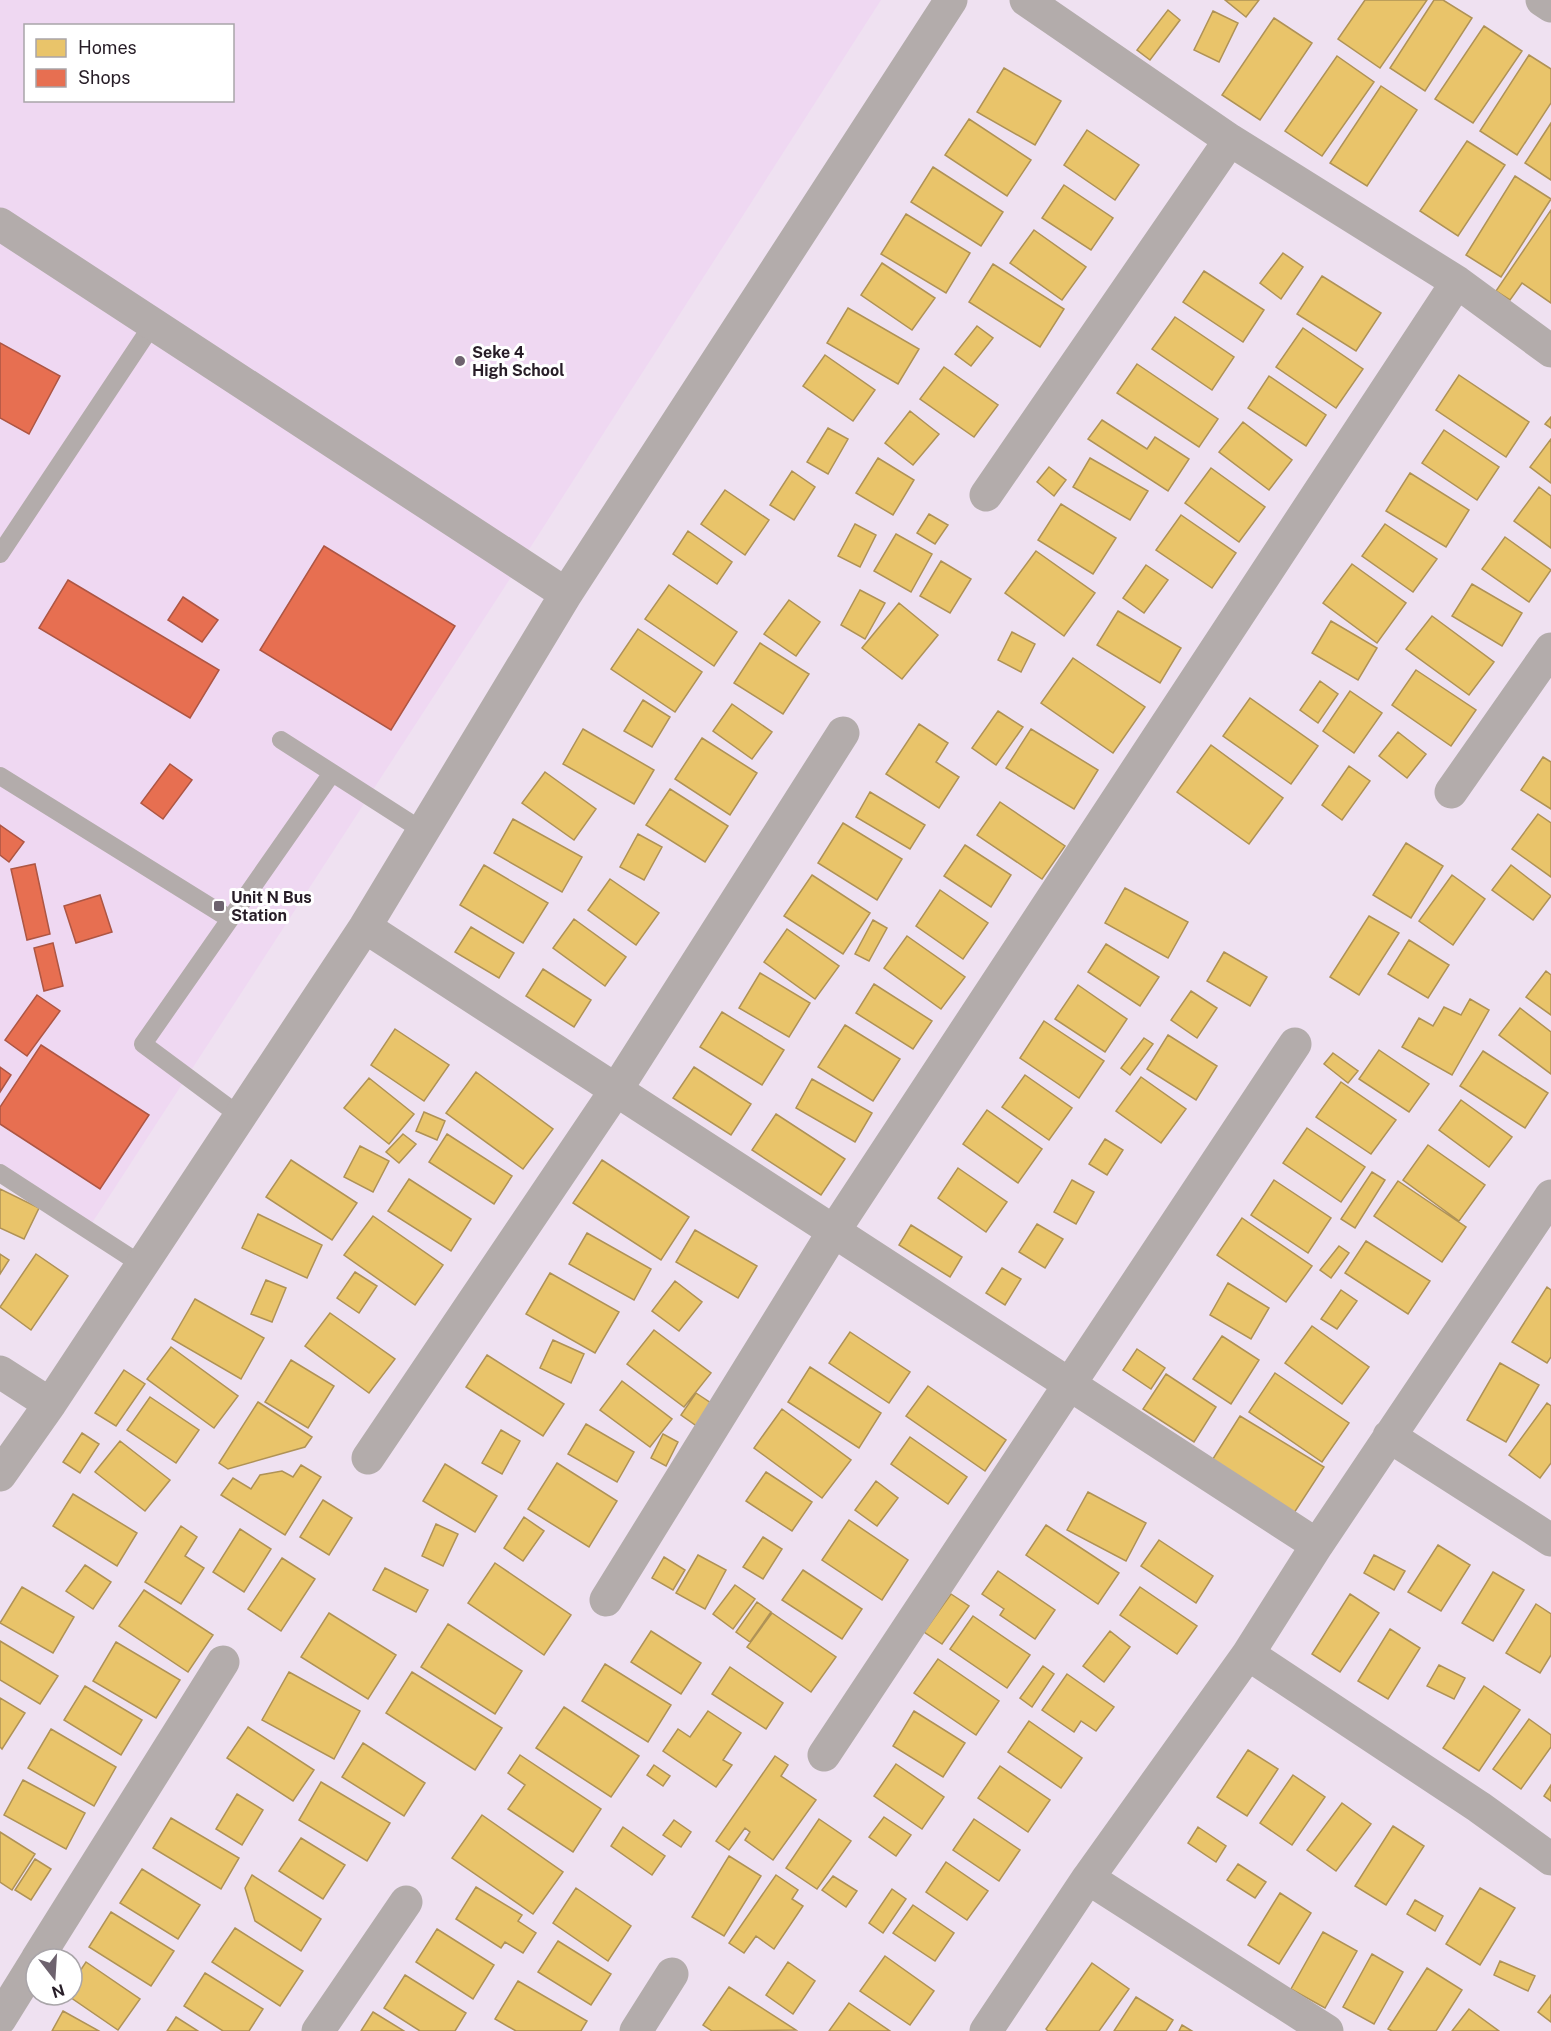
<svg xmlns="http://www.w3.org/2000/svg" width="1551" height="2031" viewBox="0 0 1551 2031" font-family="'Public Sans',sans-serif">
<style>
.built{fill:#efd8f2;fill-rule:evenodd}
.homes{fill:#e9c46a;stroke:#af9256;stroke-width:1.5}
.shops{fill:#e76f51;stroke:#ad5644;stroke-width:1.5}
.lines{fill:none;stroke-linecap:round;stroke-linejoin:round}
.service{stroke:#b3acab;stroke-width:18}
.minor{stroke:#b3acab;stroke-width:33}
.poi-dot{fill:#6d626e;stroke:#fff;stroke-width:2}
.labels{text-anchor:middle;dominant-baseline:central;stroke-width:6;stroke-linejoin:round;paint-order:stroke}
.poi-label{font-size:16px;font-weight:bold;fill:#271d27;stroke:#fff;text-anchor:start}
</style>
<rect width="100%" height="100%" fill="#efe1f1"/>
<path class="built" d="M0 0H881L539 534 92 1223 0 1164ZM26 26H232V100H26Z"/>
<path class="homes" d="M1225 0H1259L1246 17Z
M1365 0H1427L1380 68 1338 39Z
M1434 0H1443L1472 18 1425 91 1390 68Z
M1168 10 1180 20 1150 60 1137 50Z
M1213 11 1238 23 1219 62 1194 50Z
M1274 18 1312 43 1260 120 1222 95Z
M1484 26 1522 51 1473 123 1435 99Z
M1529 55 1551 69V103L1517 155 1480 131Z
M1337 56 1374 82 1322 156 1285 131Z
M1004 68 1061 101 1035 145 977 112Z
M1381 86 1417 110 1367 186 1330 163Z
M969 119 1031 160 1007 196 945 155Z
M1551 123V180L1525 163Z
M1087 130 1139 165 1115 200 1064 165Z
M1467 141 1505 165 1458 236 1420 211Z
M933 167 1003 212 981 246 911 202Z
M1515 176 1551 199 1501 277 1466 255Z
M1064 185 1113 218 1091 250 1042 218Z
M1551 210V303L1522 283 1510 300 1496 291Z
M906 214 970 253 946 293 881 254Z
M1034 230 1086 267 1062 300 1010 263Z
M1283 253 1303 267 1281 299 1260 283Z
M882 263 935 298 912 330 861 295Z
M993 264 1064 309 1040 347 969 302Z
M1204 271 1264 310 1243 342 1183 302Z
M1322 276 1381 313 1356 351 1297 314Z
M848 308 919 349 898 384 827 343Z
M1175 317 1234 357 1212 390 1152 349Z
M977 326 993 338 971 366 955 354Z
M1303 328 1363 369 1336 408 1276 367Z
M825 355 875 390 853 421 803 386Z
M1137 364 1218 419 1199 447 1117 393Z
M944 367 998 405 974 437 920 399Z
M1459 375 1529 422 1506 457 1436 410Z
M1269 376 1326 415 1306 446 1248 408Z
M910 411 939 434 913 465 885 443Z
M1551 417V428L1545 424Z
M1102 420 1147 449 1155 437 1189 459 1168 491 1088 439Z
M1243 422 1292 460 1269 490 1219 452Z
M828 428 848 439 828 474 807 462Z
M1444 430 1499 467 1477 500 1422 463Z
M1551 439V483L1530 467Z
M878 458 914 480 893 515 856 493Z
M1090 458 1148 491 1130 520 1073 487Z
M1049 467 1066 480 1054 496 1037 482Z
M1211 468 1265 507 1239 542 1185 503Z
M792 471 815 487 794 520 770 505Z
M1410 473 1469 510 1446 547 1386 511Z
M1539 487 1551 496V548L1514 521Z
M725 490 769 520 745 555 701 524Z
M1061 504 1116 538 1093 574 1038 540Z
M929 514 948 525 935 544 917 533Z
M1181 515 1236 553 1212 588 1156 550Z
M855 524 876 535 860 567 838 556Z
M1385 524 1437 559 1413 592 1362 556Z
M688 531 732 562 717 584 673 554Z
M896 534 932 554 911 592 874 571Z
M1505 537 1551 570 1529 602 1482 569Z
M1036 551 1095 593 1064 636 1005 593Z
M941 561 971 579 950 613 920 596Z
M1352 564 1406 603 1377 643 1323 603Z
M1146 565 1168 580 1144 613 1123 598Z
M1472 584 1522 613 1502 646 1452 616Z
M669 585 737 632 714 666 645 619Z
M860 590 885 603 865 639 841 625Z
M789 600 820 622 796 656 764 634Z
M899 603 938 635 902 679 862 648Z
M1118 611 1181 648 1160 683 1097 645Z
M1432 616 1494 662 1469 695 1406 649Z
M1331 621 1377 648 1358 680 1312 653Z
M638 629 702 672 675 712 611 669Z
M1012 632 1035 644 1021 672 998 660Z
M760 643 809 674 783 714 734 683Z
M1073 658 1145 707 1113 753 1041 703Z
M1416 670 1476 710 1451 746 1392 705Z
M1320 681 1338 694 1318 723 1300 710Z
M1350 691 1382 713 1354 753 1323 731Z
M1250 698 1318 746 1291 784 1223 736Z
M643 700 670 717 652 747 624 731Z
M732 704 772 732 752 759 713 731Z
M998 711 1023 727 996 765 972 748Z
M919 724 948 743 936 762 959 777 939 808 886 774Z
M583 729 654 770 634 804 563 764Z
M1031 729 1098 770 1074 809 1006 768Z
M1398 732 1426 754 1407 778 1379 756Z
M702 738 757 773 730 815 675 779Z
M1211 745 1283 798 1249 844 1177 792Z
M1543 757 1551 762V809L1521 790Z
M1349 766 1370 781 1342 820 1322 805Z
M545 772 596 809 574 840 522 803Z
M670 789 728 826 705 862 646 825Z
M870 792 925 825 910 849 856 817Z
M1000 802 1065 846 1042 879 977 835Z
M1538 814 1551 823V877L1512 849Z
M513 819 582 857 562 892 494 853Z
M843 823 902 859 877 900 818 863Z
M638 834 662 847 644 880 620 867Z
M1406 843 1443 866 1411 918 1373 895Z
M965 845 1011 875 991 907 944 876Z
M484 865 548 903 523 943 460 905Z
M1511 865 1551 896 1533 920 1492 890Z
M812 875 870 913 843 954 784 916Z
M1452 875 1485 899 1453 945 1419 921Z
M610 879 659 913 636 945 588 910Z
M1125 888 1188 922 1168 958 1105 923Z
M940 890 988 923 963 959 916 926Z
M1369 916 1399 933 1359 995 1330 977Z
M574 919 626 957 605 986 553 948Z
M873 920 887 928 869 961 855 954Z
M471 927 514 953 499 978 455 952Z
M787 929 839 966 815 999 764 962Z
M907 936 965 977 941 1009 884 968Z
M1409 940 1449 965 1428 998 1388 974Z
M1106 944 1159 977 1140 1006 1088 972Z
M1224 952 1267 977 1250 1006 1207 981Z
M543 969 591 1000 574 1027 526 996Z
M1546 971 1551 975V1015L1526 997Z
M760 973 810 1003 789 1037 739 1008Z
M874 984 932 1021 913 1049 856 1013Z
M1078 985 1127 1019 1105 1052 1055 1019Z
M1191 991 1217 1008 1197 1038 1171 1020Z
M1470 999 1489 1010 1452 1075 1402 1047 1419 1018 1433 1026 1444 1007 1461 1015Z
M1520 1008 1551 1032V1074L1499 1035Z
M722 1012 784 1050 762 1085 700 1047Z
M1044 1021 1104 1061 1079 1098 1020 1058Z
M845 1025 900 1059 873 1101 818 1067Z
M395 1029 449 1065 424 1101 371 1065Z
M1168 1035 1217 1066 1196 1100 1147 1069Z
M1144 1038 1153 1044 1130 1075 1121 1068Z
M1379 1050 1429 1084 1409 1112 1359 1079Z
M1483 1051 1548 1093 1525 1128 1460 1086Z
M1333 1053 1358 1071 1348 1083 1324 1064Z
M694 1067 751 1104 731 1135 673 1098Z
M476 1072 553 1129 523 1169 446 1113Z
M1025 1075 1072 1108 1049 1140 1002 1107Z
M1141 1077 1186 1109 1161 1143 1116 1111Z
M369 1078 414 1114 389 1144 344 1108Z
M812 1079 872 1113 855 1142 796 1108Z
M1341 1082 1396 1120 1371 1154 1316 1117Z
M1461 1100 1512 1137 1489 1167 1439 1130Z
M987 1110 1042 1149 1018 1183 963 1144Z
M424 1112 445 1121 437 1140 416 1131Z
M776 1114 845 1159 821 1195 752 1150Z
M1307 1128 1365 1167 1341 1202 1283 1163Z
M403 1134 416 1144 399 1163 386 1152Z
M447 1134 512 1176 494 1204 429 1162Z
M1105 1139 1123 1150 1107 1175 1089 1164Z
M1428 1145 1485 1185 1459 1221 1403 1180Z
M360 1146 389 1161 373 1192 344 1177Z
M291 1160 357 1203 332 1240 266 1197Z
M602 1160 689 1217 661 1260 573 1203Z
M958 1168 1007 1202 986 1232 938 1198Z
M1372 1172 1385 1180 1355 1228 1341 1219Z
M409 1179 471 1219 451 1251 388 1211Z
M1072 1180 1094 1192 1076 1224 1054 1212Z
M1274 1180 1331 1218 1308 1253 1251 1215Z
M1398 1181 1466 1227 1442 1262 1374 1216Z
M0 1189 39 1208 24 1239 0 1228Z
M258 1214 322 1245 307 1278 242 1248Z
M373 1216 443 1265 415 1305 344 1255Z
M1242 1218 1312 1266 1286 1302 1217 1255Z
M1037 1224 1063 1239 1045 1268 1019 1252Z
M911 1225 962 1257 950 1277 899 1245Z
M695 1230 757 1266 738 1298 676 1262Z
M587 1233 651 1269 634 1300 569 1264Z
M1366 1241 1430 1281 1408 1314 1345 1273Z
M1339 1246 1349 1253 1331 1278 1320 1270Z
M0 1254 9 1260 0 1274Z
M36 1254 68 1276 31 1330 0 1307Z
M1002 1268 1021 1279 1005 1305 986 1293Z
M355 1272 377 1286 359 1313 337 1298Z
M550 1273 619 1312 595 1353 526 1314Z
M266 1280 286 1288 272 1322 251 1314Z
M675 1281 702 1302 679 1331 652 1311Z
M1228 1283 1269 1308 1251 1339 1210 1315Z
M1547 1287 1551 1290V1357L1547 1363 1512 1342Z
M1341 1290 1357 1301 1337 1329 1321 1319Z
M195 1299 264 1338 241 1379 172 1339Z
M330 1313 395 1359 369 1393 305 1346Z
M1312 1326 1369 1367 1342 1404 1285 1363Z
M654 1330 711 1373 684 1407 627 1364Z
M850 1332 910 1372 889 1403 829 1363Z
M1222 1336 1259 1360 1231 1404 1193 1379Z
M553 1340 584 1354 571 1383 540 1368Z
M171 1347 238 1396 214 1428 147 1379Z
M1137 1349 1165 1368 1151 1389 1123 1370Z
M487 1355 564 1404 543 1436 466 1387Z
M291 1360 334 1386 308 1428 265 1402Z
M1500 1363 1539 1385 1506 1442 1467 1420Z
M810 1367 881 1413 859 1448 788 1402Z
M124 1370 145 1384 116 1426 95 1413Z
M1275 1373 1349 1423 1322 1462 1249 1412Z
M1166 1374 1216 1407 1194 1442 1143 1409Z
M622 1381 672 1419 650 1447 600 1410Z
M928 1386 1006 1440 985 1471 906 1416Z
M696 1393 714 1405 698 1427 681 1415Z
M150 1397 199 1430 176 1463 127 1430Z
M258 1402 312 1437 305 1447 228 1469 219 1463Z
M1547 1403 1551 1406V1463L1540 1478 1509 1455Z
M782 1409 851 1460 822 1498 754 1448Z
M1240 1416 1324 1467 1294 1513 1211 1462Z
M586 1424 634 1452 617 1482 568 1454Z
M501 1430 520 1441 502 1474 482 1463Z
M82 1433 99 1444 80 1473 63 1462Z
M663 1434 678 1442 666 1466 651 1458Z
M910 1437 967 1477 948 1504 891 1464Z
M120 1441 170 1480 145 1511 95 1472Z
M557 1463 617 1501 589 1547 528 1509Z
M445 1464 497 1496 475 1532 423 1501Z
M301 1465 321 1477 285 1535 221 1495 233 1478 251 1489 260 1475 282 1471 293 1477Z
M766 1472 812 1502 792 1531 746 1501Z
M876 1481 898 1498 877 1526 855 1510Z
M1088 1492 1146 1523 1126 1561 1067 1530Z
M73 1494 137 1533 117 1566 53 1526Z
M323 1500 352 1518 329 1555 300 1537Z
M524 1517 544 1531 523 1561 504 1548Z
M849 1520 908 1560 882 1600 822 1560Z
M436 1524 458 1534 443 1566 422 1556Z
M1046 1525 1119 1573 1098 1604 1026 1555Z
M181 1526 197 1537 185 1556 204 1568 181 1604 145 1582Z
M240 1529 271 1549 244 1592 213 1572Z
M763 1537 782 1549 763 1579 743 1567Z
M1159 1540 1213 1576 1196 1603 1141 1566Z
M1438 1545 1470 1565 1441 1611 1408 1592Z
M698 1555 726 1570 705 1609 676 1593Z
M1374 1555 1405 1571 1394 1590 1364 1573Z
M664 1557 685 1570 673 1590 652 1578Z
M282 1558 315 1579 281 1631 248 1609Z
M495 1563 571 1615 544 1655 468 1603Z
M85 1565 111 1582 93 1609 66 1591Z
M385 1568 428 1590 416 1612 373 1590Z
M803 1570 862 1609 842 1639 782 1600Z
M998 1571 1055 1610 1035 1639 1000 1615 1004 1609 982 1594Z
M1493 1572 1524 1590 1493 1641 1462 1623Z
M735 1585 755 1599 733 1629 713 1614Z
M22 1587 74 1617 53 1653 0 1623Z
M1140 1587 1197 1626 1177 1654 1120 1615Z
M144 1590 213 1635 188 1672 119 1626Z
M951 1594 969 1606 942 1644 924 1632Z
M1350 1594 1379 1613 1340 1672 1312 1654Z
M757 1602 771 1612 750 1642 736 1632Z
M1536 1604 1551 1614V1655L1540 1673 1506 1653Z
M329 1613 396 1655 368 1699 301 1657Z
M772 1613 836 1657 811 1692 747 1647Z
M973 1616 1030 1655 1007 1688 950 1649Z
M448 1624 522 1671 495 1714 421 1667Z
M1390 1629 1420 1648 1388 1699 1358 1681Z
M651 1631 701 1663 681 1694 631 1662Z
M1110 1631 1130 1647 1104 1682 1083 1666Z
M0 1641 58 1676 40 1704 0 1680Z
M116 1642 180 1680 156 1718 93 1681Z
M938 1659 999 1701 976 1735 914 1693Z
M605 1664 671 1705 648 1742 582 1701Z
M1439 1665 1465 1678 1454 1699 1427 1686Z
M1043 1666 1054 1674 1032 1707 1020 1698Z
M730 1667 783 1703 766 1729 712 1694Z
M289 1672 360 1711 334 1759 262 1720Z
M412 1672 502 1728 475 1770 386 1713Z
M1067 1674 1114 1707 1096 1731 1081 1721 1074 1732 1042 1710Z
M85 1686 142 1720 121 1755 64 1720Z
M1484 1686 1520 1710 1479 1771 1443 1748Z
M0 1698 25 1713 2 1749 0 1747Z
M564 1707 639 1756 611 1797 536 1748Z
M708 1711 741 1733 723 1760 732 1765 716 1787 663 1751 678 1729 690 1737Z
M914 1711 965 1743 943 1777 893 1746Z
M1529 1719 1551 1735V1747L1521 1789 1493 1769Z
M1029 1721 1082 1758 1061 1788 1008 1752Z
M248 1727 314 1770 293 1801 227 1758Z
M51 1729 116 1767 94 1806 28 1768Z
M363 1743 425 1783 404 1816 342 1777Z
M1248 1750 1278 1769 1247 1816 1217 1797Z
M520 1755 601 1809 573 1852 508 1809 525 1785 508 1773Z
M775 1756 788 1765 781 1776 816 1800 773 1860 745 1840 750 1832 745 1828 729 1850 716 1841Z
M896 1764 944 1797 922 1829 874 1796Z
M654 1765 670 1776 663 1786 647 1775Z
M1000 1766 1050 1800 1028 1832 978 1798Z
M1293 1775 1325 1797 1292 1845 1260 1823Z
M23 1780 85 1813 66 1849 4 1815Z
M321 1782 390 1823 367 1861 299 1820Z
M1551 1785V1801L1544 1796Z
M237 1794 263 1810 242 1845 216 1829Z
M1342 1803 1371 1824 1336 1871 1307 1850Z
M482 1815 563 1872 533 1914 452 1858Z
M884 1817 911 1835 896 1856 869 1837Z
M171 1818 239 1858 221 1889 153 1848Z
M819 1819 851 1841 817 1889 786 1868Z
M974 1819 1020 1850 999 1881 953 1850Z
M674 1820 691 1832 681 1847 663 1835Z
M1393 1826 1424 1846 1386 1905 1355 1886Z
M623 1827 665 1856 652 1875 611 1846Z
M1198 1827 1226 1846 1216 1862 1188 1843Z
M0 1832 35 1854 12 1890 0 1882Z
M301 1838 345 1865 323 1899 279 1871Z
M729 1856 761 1876 724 1936 692 1917Z
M35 1859 51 1869 31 1900 15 1890Z
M946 1862 988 1891 967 1920 926 1892Z
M1238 1864 1266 1882 1255 1898 1227 1880Z
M142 1869 200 1905 178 1939 120 1903Z
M252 1875 321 1919 301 1951 255 1921 245 1888Z
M776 1875 798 1890 792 1899 803 1906 774 1949 756 1936 744 1953 729 1943Z
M833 1876 857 1891 846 1907 822 1890Z
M476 1887 522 1915 518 1921 536 1933 523 1953 505 1942 501 1948 456 1919Z
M576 1888 631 1926 608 1961 553 1923Z
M1480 1888 1515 1908 1480 1965 1446 1944Z
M892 1889 906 1899 883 1933 869 1923Z
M1280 1893 1311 1913 1279 1964 1248 1945Z
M1415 1900 1443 1916 1435 1931 1407 1914Z
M913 1905 954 1933 935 1961 893 1933Z
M111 1912 174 1951 151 1986 89 1947Z
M235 1928 303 1971 280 2006 212 1962Z
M437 1929 494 1965 473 1999 416 1962Z
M1323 1932 1357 1951 1325 2008 1291 1989Z
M558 1941 611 1974 591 2005 538 1972Z
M1372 1954 1403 1972 1374 2024 1343 2007Z
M885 1956 934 1991 910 2025 860 1991Z
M1500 1961 1535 1976 1528 1991 1494 1975Z
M86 1962 140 1999 118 2030 67 1995H72V1983Z
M788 1962 815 1981 793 2014 766 1995Z
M1092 1963 1129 1989 1099 2031H1048L1046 2029Z
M1427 1968 1462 1990 1436 2031H1392L1388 2029Z
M205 1973 263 2009 249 2031H223L184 2006Z
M405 1975 466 2013 455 2031H420L384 2008Z
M518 1981 587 2021 581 2031H516L495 2019Z
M729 1987 796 2030 712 2031 703 2025Z
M1551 1995V2022L1538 2012Z
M1136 1997 1173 2020 1166 2031H1114Z
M849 2003 890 2031H829Z
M1469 2009 1499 2031H1452Z
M63 2011 99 2031H52Z
M373 2012 404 2031H361Z
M176 2017 198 2031H167Z
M1182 2025 1192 2031H1179Z"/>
<path class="shops" d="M0 343 60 376 29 434 0 418Z
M324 546 455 626 391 730 260 650Z
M68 580 219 670 190 718 39 628Z
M183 597 218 620 202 642 168 620Z
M170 764 192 780 163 819 141 803Z
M0 825 24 842 9 862 0 855Z
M35 864 50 934 27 940 11 869Z
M100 895 112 932 76 943 64 906Z
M53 943 63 986 44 991 34 948Z
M37 995 60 1011 27 1056 5 1040Z
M41 1045 149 1115 100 1189 0 1124V1107Z
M0 1067 11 1075 0 1092Z"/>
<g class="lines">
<path class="service" d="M0 554 153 324
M281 740 423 831
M0 776 230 919
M240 1116 143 1044 332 773
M0 1173 142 1265"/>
<path class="minor" d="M1026 0 1230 140 1457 282 1551 351
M1542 0 1551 6
M0 224 566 594
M986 495 1230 140
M1451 792 1551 649
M365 927 1317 1545
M0 1372 50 1404
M1389 1436 1551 1540
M368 1458 616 1090 843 733
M0 1475 50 1404 365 927 566 594 951 0
M606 1600 834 1231 1457 282
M1248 1654 1479 1807 1551 1859
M824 1755 1295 1044
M1088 1878 1327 2031
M37 1959 223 1662
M0 2019 36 1961
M318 2031 406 1902
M636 2031 672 1974
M986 2031 1088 1878 1248 1654 1317 1545 1551 1196"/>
</g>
<g class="poi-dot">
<circle cx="460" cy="361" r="6"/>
<rect x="213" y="900" width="12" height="12" rx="3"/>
</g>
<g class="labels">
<g class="poi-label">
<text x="472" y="352">Seke 4<tspan x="472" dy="18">High School</tspan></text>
<text x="231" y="897">Unit N Bus<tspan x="231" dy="18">Station</tspan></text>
</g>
</g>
<rect x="24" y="24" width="210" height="78" fill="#ffffff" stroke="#a9a5a9" stroke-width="1.5"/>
<rect x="36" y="39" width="30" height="18" fill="#e9c46a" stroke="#a9a5a9" stroke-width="1.5"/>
<text x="78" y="54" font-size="18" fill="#271d27">Homes</text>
<rect x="36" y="69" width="30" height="18" fill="#e76f51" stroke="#a9a5a9" stroke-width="1.5"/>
<text x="78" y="84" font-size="18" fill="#271d27">Shops</text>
<g transform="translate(54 1977) rotate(163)"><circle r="28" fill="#ffffff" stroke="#a9a5a9" stroke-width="1.5"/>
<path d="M0-4.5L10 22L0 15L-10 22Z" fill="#6d626e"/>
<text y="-9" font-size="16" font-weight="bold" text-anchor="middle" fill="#271d27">N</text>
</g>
</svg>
